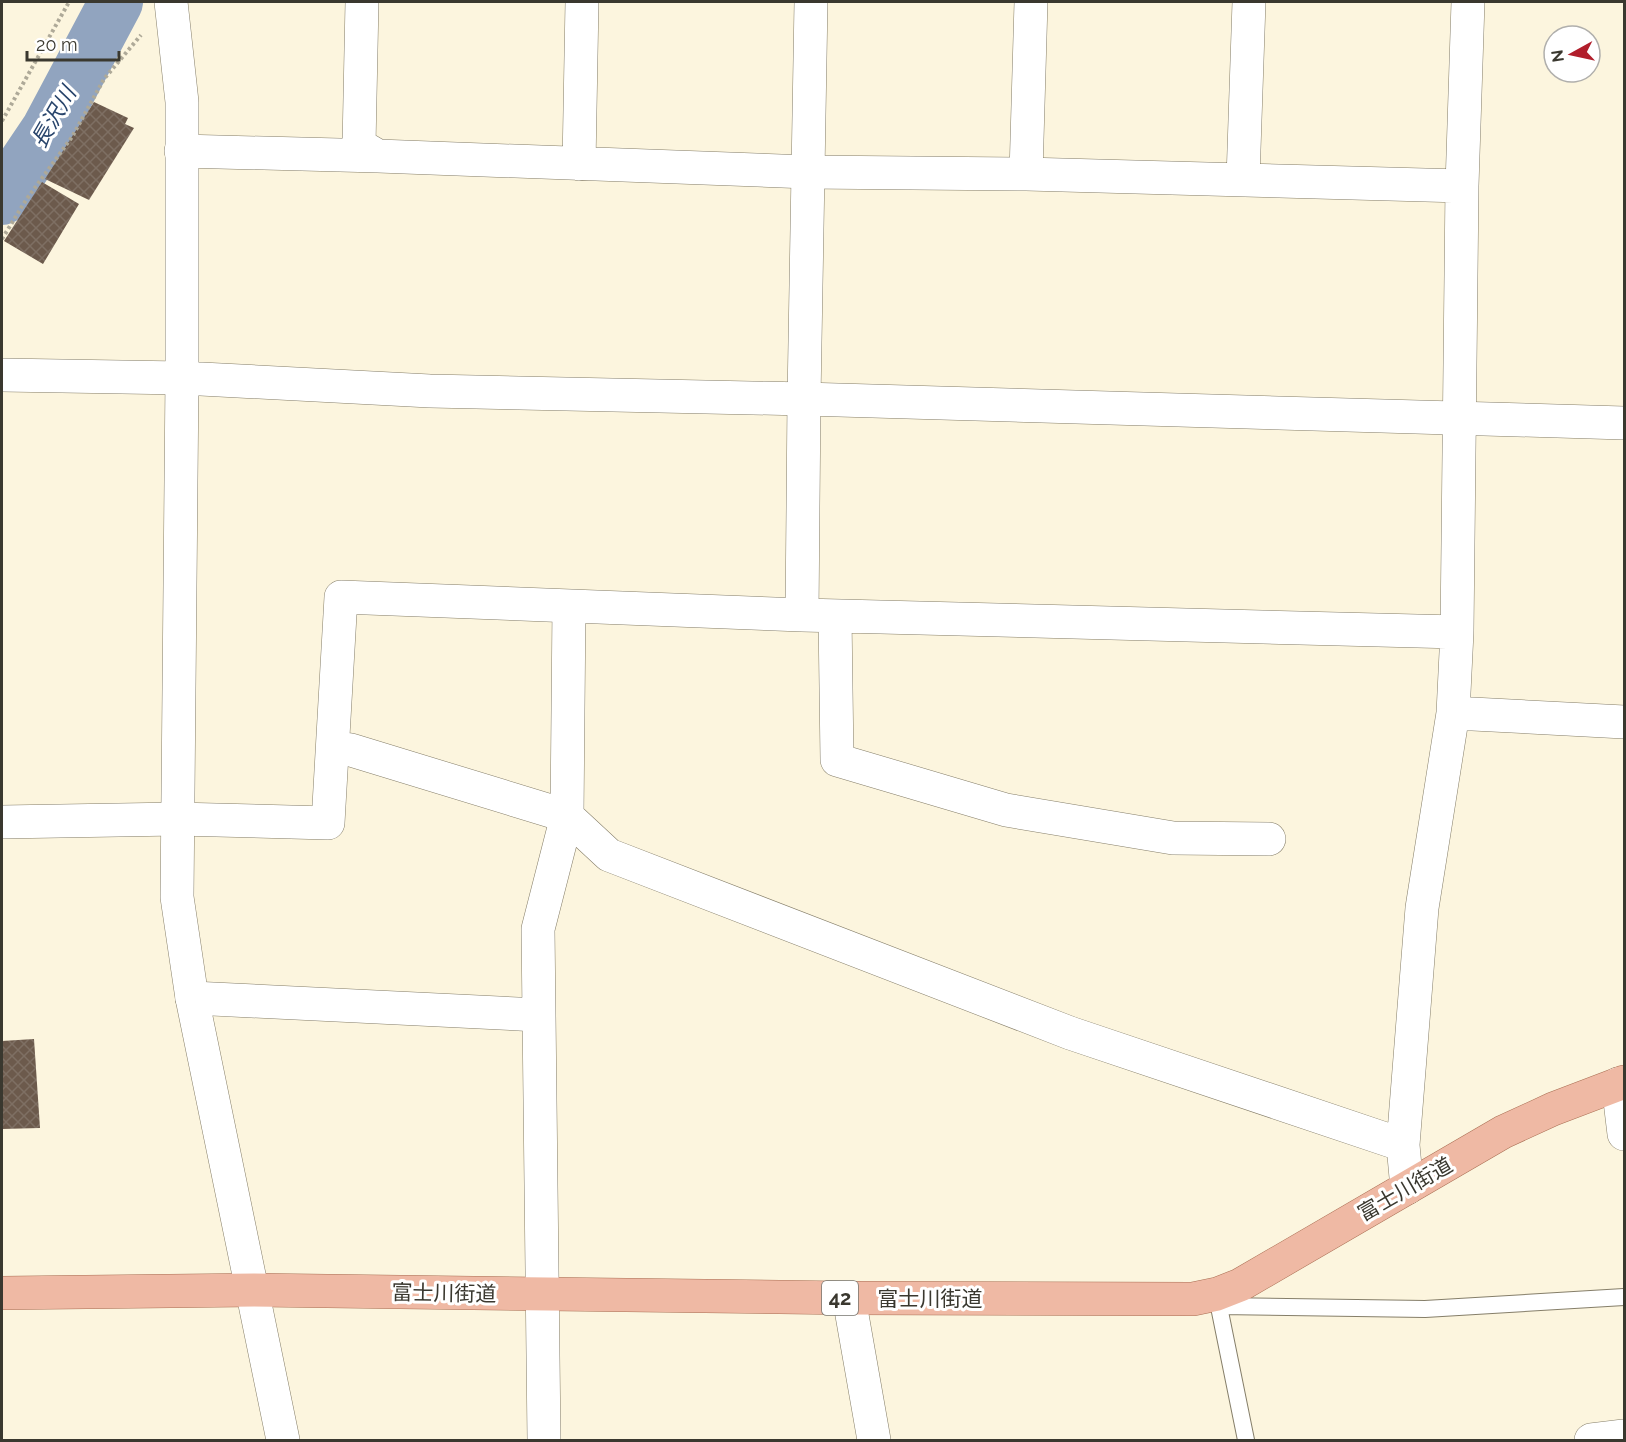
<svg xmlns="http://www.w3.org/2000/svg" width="1626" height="1442" viewBox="0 0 1626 1442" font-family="Raleway,'Noto Sans JP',sans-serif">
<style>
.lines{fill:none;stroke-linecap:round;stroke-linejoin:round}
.river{stroke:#91a4bf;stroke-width:54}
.building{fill:url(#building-cross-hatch)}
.service-casing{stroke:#857e69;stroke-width:18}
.minor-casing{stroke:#857e69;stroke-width:34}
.tertiary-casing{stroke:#857e69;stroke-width:34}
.primary-casing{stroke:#a96e53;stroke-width:34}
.path{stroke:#aea998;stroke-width:4;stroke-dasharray:3 3;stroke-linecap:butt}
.service{stroke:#fff;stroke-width:16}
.minor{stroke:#fff;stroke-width:33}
.tertiary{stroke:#fff;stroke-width:33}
.primary{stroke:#efb9a4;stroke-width:33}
.labels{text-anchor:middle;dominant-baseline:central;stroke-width:6;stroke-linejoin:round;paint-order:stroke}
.shield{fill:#fff;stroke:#75746d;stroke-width:1.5}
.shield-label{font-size:20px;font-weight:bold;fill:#3a382f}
.street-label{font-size:21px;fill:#3a382f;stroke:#fff}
.water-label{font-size:22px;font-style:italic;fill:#28446b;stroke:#fff}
</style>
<defs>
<pattern id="building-cross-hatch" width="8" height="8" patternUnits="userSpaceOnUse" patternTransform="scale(1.5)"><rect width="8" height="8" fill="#6c5a4c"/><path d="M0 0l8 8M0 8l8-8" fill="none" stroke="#7e6f63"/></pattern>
</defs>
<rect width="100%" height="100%" fill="#fcf5de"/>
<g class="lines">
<path class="river" d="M2 198 48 130 116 2"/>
</g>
<path class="building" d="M94 102 128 118 125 124 134 128 89 200 45 179Z
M42 182 79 204 43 264 4 241Z
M34 1039 40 1128 2 1129V1041Z"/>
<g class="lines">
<g class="service-casing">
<path id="service" d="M1217 1297 1246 1440
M1220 1306 1425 1309 1624 1297"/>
</g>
<g class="minor-casing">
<path id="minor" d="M362 2 359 145 378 156 808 172 1026 174 1462 186
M181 151 378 156
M579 164 582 2
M1026 174 1031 2
M1243 179 1249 2
M2 375 182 378
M802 615 804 399
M835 616 837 760 1006 810 1173 838 1269 839
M1453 713 1624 722
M333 747 351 750 567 816 609 855 1070 1033 1403 1145
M2 822 177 819 328 823 341 597 802 615 1457 632
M192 998 539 1015
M1618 1084 1624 1134
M1407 1188 1403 1145 1422 908 1453 713 1457 632 1462 186 1468 2
M849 1298 874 1440
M544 1440 538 929 567 816 569 606
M1591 1440 1624 1436"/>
</g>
<g class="tertiary-casing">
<path id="tertiary" d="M171 2 182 102V378L177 897 192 998 283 1440
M182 378 430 391 804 399 1624 423
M804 399 811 2"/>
</g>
<g class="primary-casing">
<path id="primary" d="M2 1293 254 1290 849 1298 1193 1299 1217 1294 1240 1285 1503 1132 1553 1109 1624 1082"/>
</g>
<path class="path" d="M2 121 69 2
M2 239 26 200 72 137 104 79 141 35"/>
<use href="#service" class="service"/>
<use href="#minor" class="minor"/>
<use href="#tertiary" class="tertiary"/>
<use href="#primary" class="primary"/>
</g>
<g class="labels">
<rect class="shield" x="822" y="1281" width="36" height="34" rx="4.5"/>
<g class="shield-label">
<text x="840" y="1298">42</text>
</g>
<g class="street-label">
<text transform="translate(1405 1189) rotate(-30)">富士川街道</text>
<text transform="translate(444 1293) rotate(1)">富士川街道</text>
<text x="930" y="1298">富士川街道</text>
</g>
<g class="water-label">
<text transform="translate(53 117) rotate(-60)">長沢川</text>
</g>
</g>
<rect width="1626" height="1442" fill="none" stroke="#3a382f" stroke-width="6"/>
<g transform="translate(1572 54) rotate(262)"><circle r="28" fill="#ffffff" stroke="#b0afac" stroke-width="1.5"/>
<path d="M0-4.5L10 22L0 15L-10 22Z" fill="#b11e2b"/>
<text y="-9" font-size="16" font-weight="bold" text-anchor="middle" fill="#3a382f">N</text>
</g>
<path d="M27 51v9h92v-9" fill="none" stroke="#3a382f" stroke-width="3"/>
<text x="36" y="51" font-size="18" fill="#3a382f" stroke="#ffffff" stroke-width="4.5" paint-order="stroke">20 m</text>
</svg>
